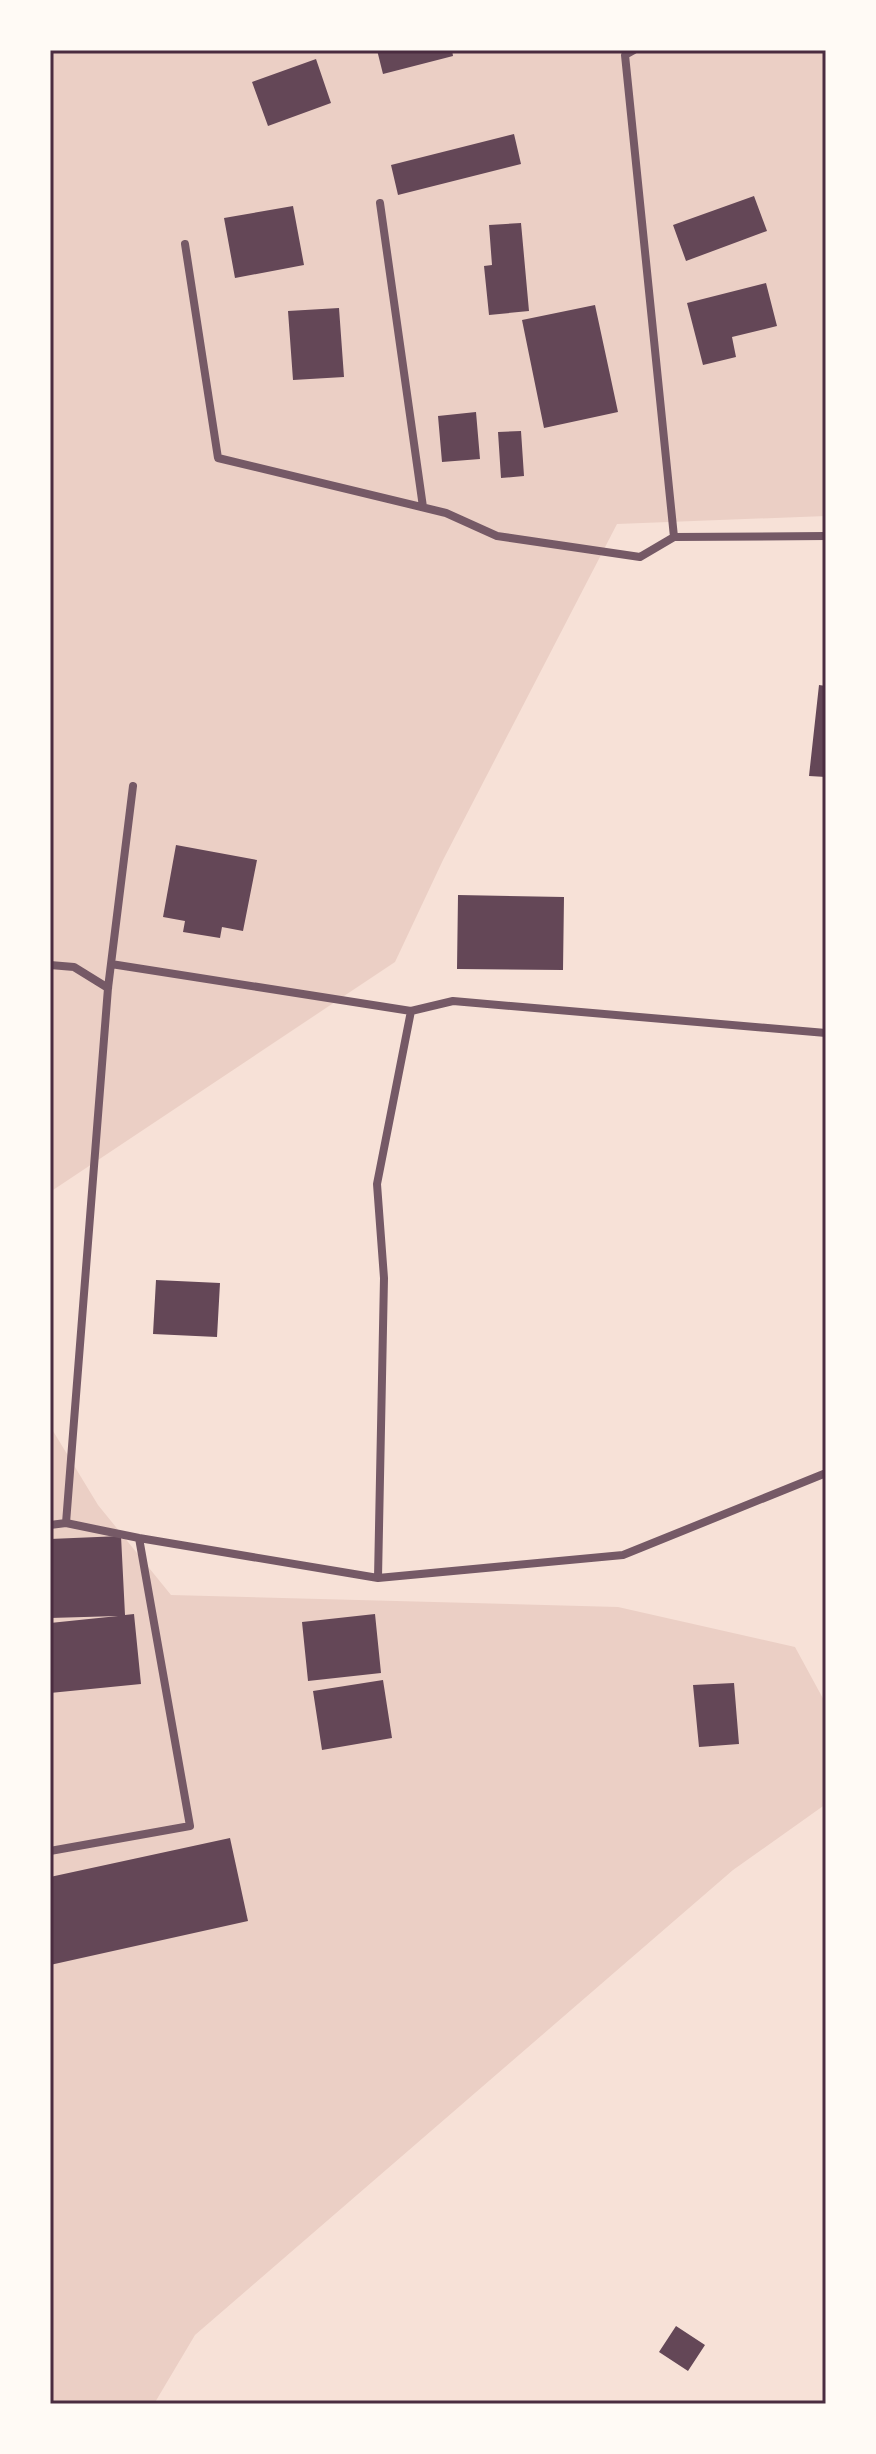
<svg xmlns="http://www.w3.org/2000/svg" width="876" height="2454" viewBox="0 0 876 2454" font-family="'PT Sans',sans-serif">
<style>
.green{fill:#ebcfc5}
.building{fill:#644757}
.lines{fill:none;stroke-linecap:round;stroke-linejoin:round}
.minor{stroke:#755966;stroke-width:8}
.neatline{fill:none;stroke:#4a2c40;stroke-width:3}
</style>
<rect width="100%" height="100%" fill="#f7e1d7"/>
<path class="green" d="M50 50H826V516L617 524 443 860 395 962 50 1192Z
M50 1426 98 1505 171 1595 618 1607 795 1647 826 1704V1804L733 1870 195 2335 154 2404H50Z"/>
<path class="building" d="M377 50H452L453 56 383 74Z
M316 59 331 103 268 126 252 82Z
M514 134 521 164 398 195 391 165Z
M754 196 767 231 686 261 673 225Z
M293 206 304 265 235 278 224 218Z
M521 223 529 311 489 315 484 266 492 265 489 225Z
M766 283 777 326 732 337 736 357 703 365 687 303Z
M595 305 618 412 544 428 522 320Z
M339 308 344 377 293 380 288 311Z
M476 412 480 459 442 462 438 416Z
M521 431 524 476 501 478 498 432Z
M819 685 826 686V777L809 776Z
M176 845 257 860 243 931 222 927 220 938 183 932 185 921 163 917Z
M458 895 564 897 563 970 457 969Z
M156 1280 220 1283 217 1337 153 1334Z
M121 1536 125 1615 134 1614 141 1684 50 1693V1623L118 1616 50 1618V1539Z
M375 1614 381 1673 308 1681 302 1622Z
M383 1680 392 1738 322 1750 313 1691Z
M734 1683 739 1744 699 1747 693 1685Z
M230 1838 248 1921 50 1965V1877Z
M676 2326 705 2345 688 2371 659 2352Z"/>
<g class="lines">
<path class="minor" d="M634 50 625 55 674 537
M380 203 423 507
M185 244 218 458 446 513 497 536 640 557 674 537 826 536
M111 964 411 1011 453 1001 826 1033
M50 965 74 967 108 988
M66 1523 108 988 133 786
M50 1525 66 1523 139 1538 378 1578 623 1555 826 1473
M378 1578 384 1278 377 1184 411 1011
M50 1851 190 1826 139 1538"/>
</g>
<rect width="876" height="2454" fill="none" stroke="#fffaf5" stroke-width="104"/>
<rect x="52" y="52" width="772" height="2350" class="neatline"/>
</svg>
